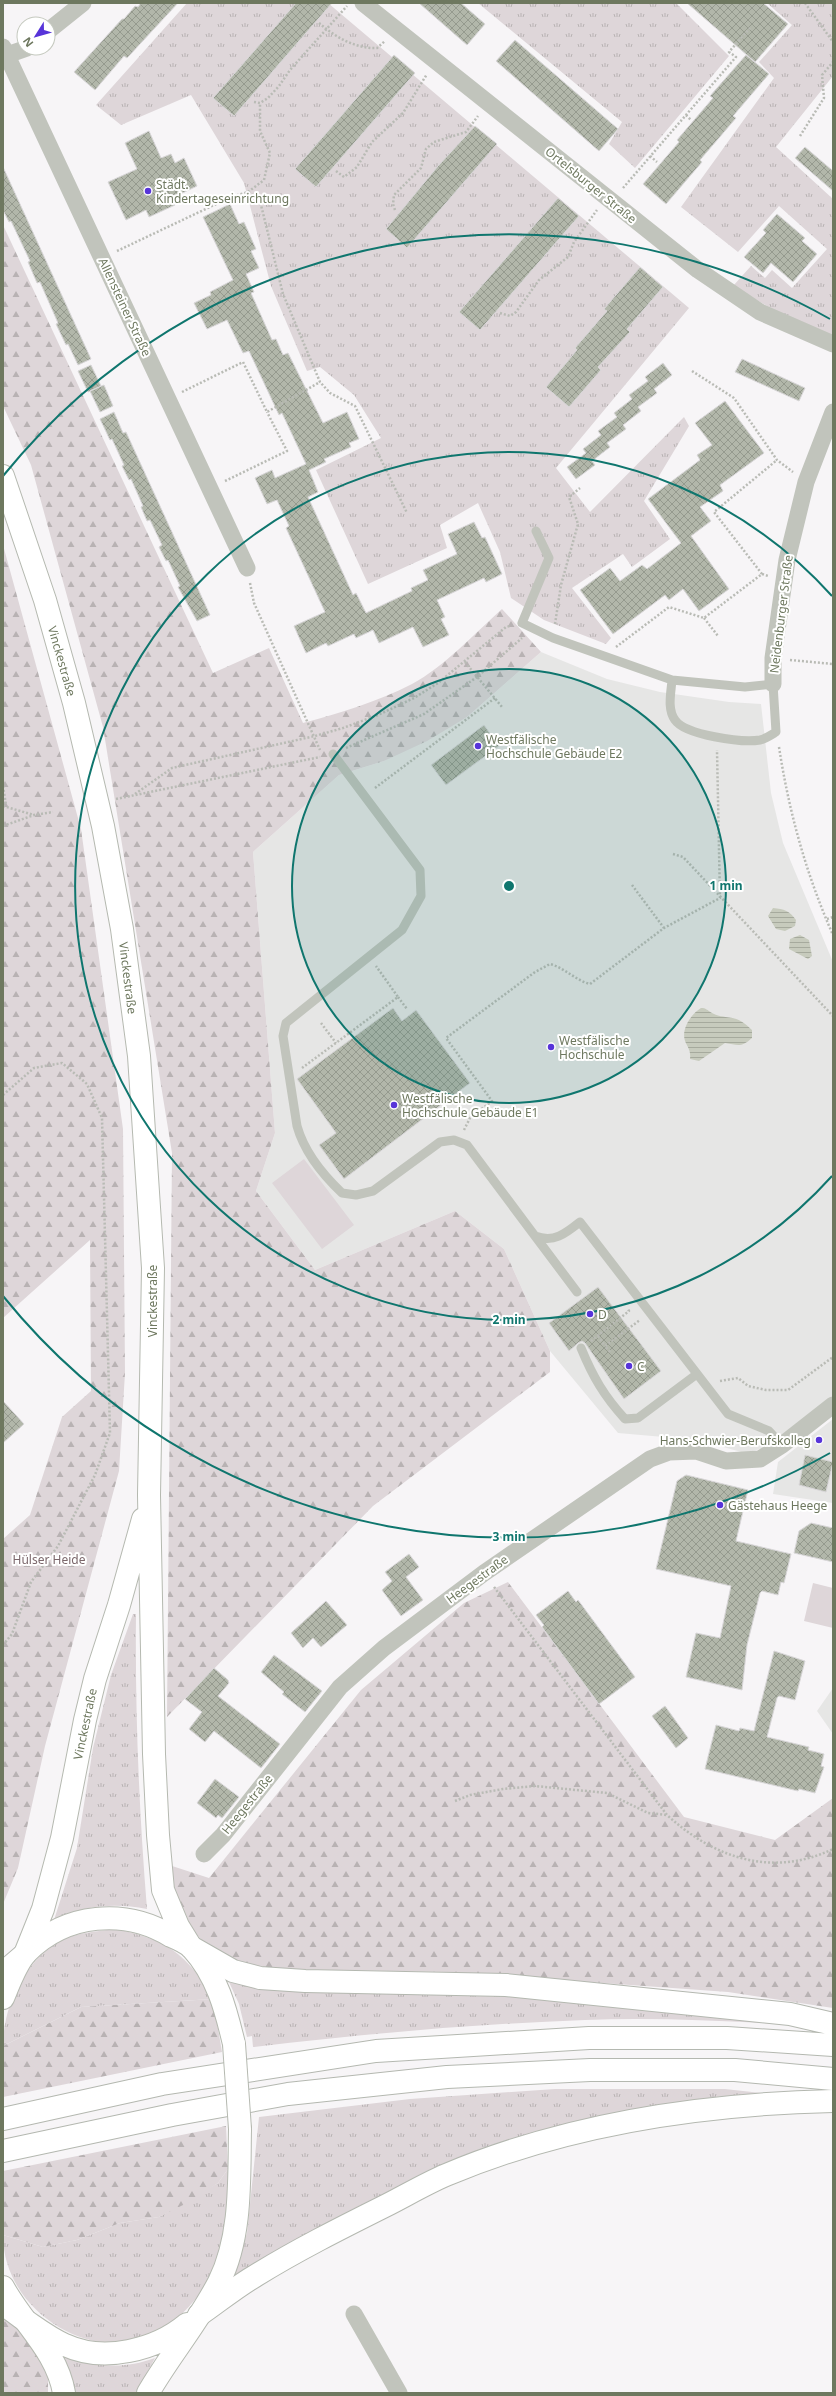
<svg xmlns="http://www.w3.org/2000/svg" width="836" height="2396" viewBox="0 0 836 2396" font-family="'Noto Sans',sans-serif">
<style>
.built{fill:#e6e6e5}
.grass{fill:url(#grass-tufts)}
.forest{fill:url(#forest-firs)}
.garden{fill:#ded6d9}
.water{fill:url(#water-rules)}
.building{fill:url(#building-cross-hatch);stroke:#d9d7d9}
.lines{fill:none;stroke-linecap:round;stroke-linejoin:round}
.primary-casing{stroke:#b5b9b0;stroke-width:24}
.highway-casing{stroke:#b4b8b0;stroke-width:24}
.path{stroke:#b9bbb5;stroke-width:2.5;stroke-dasharray:2 2;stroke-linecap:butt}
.lane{stroke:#c1c4bc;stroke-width:9}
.street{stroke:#c1c4bc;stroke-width:17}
.primary{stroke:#fff;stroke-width:22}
.highway{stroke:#fff;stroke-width:22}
.primary-bridge-casing{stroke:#b5b9b0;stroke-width:24;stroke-linecap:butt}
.primary-bridge{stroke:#fff;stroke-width:22}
.ring{fill:none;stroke:#0f766e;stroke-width:2}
.poi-dot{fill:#5734d9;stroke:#fff;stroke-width:1.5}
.labels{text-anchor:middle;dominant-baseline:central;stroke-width:4;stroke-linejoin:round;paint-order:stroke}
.poi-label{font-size:12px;fill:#6e785f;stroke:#fff;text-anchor:start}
.street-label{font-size:12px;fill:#6e785f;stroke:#fff}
.park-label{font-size:12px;fill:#7b676b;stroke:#fff}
.centre{fill:#0f766e;stroke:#fff;stroke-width:2}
.ring-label{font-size:12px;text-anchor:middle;font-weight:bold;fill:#0f766e;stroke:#fff;stroke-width:4;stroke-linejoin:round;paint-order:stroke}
</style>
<defs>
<pattern id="grass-tufts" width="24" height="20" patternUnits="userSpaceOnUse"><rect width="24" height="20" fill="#ded6d9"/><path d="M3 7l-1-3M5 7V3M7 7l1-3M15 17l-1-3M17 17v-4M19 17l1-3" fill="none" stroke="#b8b2b3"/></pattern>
<pattern id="forest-firs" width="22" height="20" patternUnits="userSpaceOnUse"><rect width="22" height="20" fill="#ded6d9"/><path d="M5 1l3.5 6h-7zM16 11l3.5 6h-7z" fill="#b8b2b3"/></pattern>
<pattern id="water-rules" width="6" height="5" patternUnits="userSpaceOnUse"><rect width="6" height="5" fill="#c7cbbd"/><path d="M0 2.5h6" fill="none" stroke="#a6aa9d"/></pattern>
<pattern id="building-cross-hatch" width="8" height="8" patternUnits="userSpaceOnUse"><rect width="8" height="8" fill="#b2b7aa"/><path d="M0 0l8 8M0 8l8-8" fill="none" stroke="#959a8e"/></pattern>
</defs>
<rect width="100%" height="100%" fill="#f7f5f7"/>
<path class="built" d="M541 652 607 679 660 692 729 702 761 704 771 793 783 843 833 962V1396L764 1448 745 1453 698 1440 618 1433 550 1351 504 1249 455 1211 315 1270 256 1191 275 1133 253 852 339 775 384 761 467 717Z
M833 1419V1503L773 1494 778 1462Z
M833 1688V1734L817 1711Z"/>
<path class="grass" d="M187 3H328L689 308 556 468 590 512 684 417 689 426 644 501 670 539 632 567 623 554 572 588 611 638 606 644 544 620 511 598 500 552 478 503 440 525 447 548 368 584 316 470 381 438 354 395 320 367 307 371 271 286 244 183 191 95 121 125 96 105Z
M478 3H676L729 56 635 168 609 144 622 122Z
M767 3H833V76L776 147 833 199V337L786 317 733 286 751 266 765 278 772 270 792 288 827 249 779 206 738 252 681 207 774 78 759 62 792 25Z
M133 1614H136C135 1713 139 1811 147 1909 114 1903 85 1905 54 1920L77 1848 93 1748 111 1675Z
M114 1929C165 1938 188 1954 213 1999L81 2007 3 2046C3 2003 28 1952 72 1936 86 1932 100 1931 114 1929Z
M229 1982 273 1990 489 1993 785 2024C719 2021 652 2017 585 2020 474 2024 364 2034 253 2047L252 2036 247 2037 239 2004Z
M555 2089H725L761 2093 715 2097 620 2113 499 2146 231 2284 247 2233 259 2117 410 2099Z
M228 2169C228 2206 227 2248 208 2281 191 2311 153 2345 116 2344 58 2342 3 2295 3 2235L43 2247 77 2240 120 2223 159 2217 218 2183Z
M61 2354C93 2367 122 2370 155 2358L136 2393H70Z"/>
<path class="forest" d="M3 225 213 673 269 648 303 723C340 713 377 702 412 684 445 666 474 634 502 609L541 652 467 717 427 741 384 761 339 775 253 852 275 1133 256 1191 315 1270 455 1211 504 1249 550 1351V1372L373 1506 167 1717 172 1153 103 727 31 465 3 406Z
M3 545 81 829 123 1129 125 1373 119 1471 45 1746 18 1868 3 1904V1539L30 1515 62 1417 91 1391 90 1240 3 1318Z
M508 1582 684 1817 775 1840 833 1798V2008L728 1992 447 1972 275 1969 242 1963 209 1948 186 1923 174 1896 169 1865 209 1878 361 1690 464 1603Z
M213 1999 222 2052 3 2097V2046L81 2007Z
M226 2126 228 2169 218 2183 191 2201 159 2217 120 2223 77 2240 43 2247 3 2235V2171Z
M3 2317 23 2330 48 2376V2393H3Z"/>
<path class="garden" d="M304 1159 354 1225 322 1249 272 1183Z
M813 1583 833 1588V1628L804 1621Z"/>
<path class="water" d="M773 908C784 909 790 911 796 920L795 926 785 931 776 929 768 916Z
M800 935 809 940 812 956 808 959 789 949 790 939Z
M701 1008C706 1008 707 1010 712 1013 728 1021 734 1012 752 1030V1038C741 1048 738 1045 725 1043L699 1061 690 1059C691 1051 688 1048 685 1041 681 1029 691 1014 701 1008Z"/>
<path class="building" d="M141 3H178L127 58 124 56 95 90 74 72 122 19H124L135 6 138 7Z
M296 3H332L234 116 213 98Z
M419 3H461L485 24 467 45Z
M687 3H763L788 24 755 62Z
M515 40 618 129 599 151 496 61Z
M394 55 415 73 316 187 295 169Z
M746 55 769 74 733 116 736 118 700 160 702 162 666 204 643 184 679 142 677 140 713 98 710 96Z
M475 126 497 144 407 248 386 229 438 166Z
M149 131 161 158 171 154 175 163 184 158 197 186 172 198 175 205 149 217 146 210 126 220 108 182 137 169 125 143Z
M805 147 833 171V191L795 158Z
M3 167 91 359 78 365 68 344 66 345 56 324 58 323 40 282 37 283 28 262 30 261 11 221 9 222 3 210Z
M558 198 579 216 480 330 459 312Z
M230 204 239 224 244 222 256 249 251 251 259 268 246 274 254 292 251 293 272 340 276 339 283 355 288 353 323 423 347 412 359 439 349 443 351 447 324 459 326 462 309 470 318 492 308 497 353 595 356 593 366 613 412 591 411 588 428 580 423 570 457 554 448 534 474 522 482 538 485 537 502 574 486 582 484 578 437 600 445 617 441 619 449 635 423 647 413 627 379 643 373 630 356 638 354 634 328 646 326 643 306 653 294 626 325 612 286 528 289 526 277 500 267 504 255 478 272 470 275 478 306 464 282 413 279 415 249 351 243 353 227 320 207 329 194 303 211 295 210 292 233 280 203 217Z
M777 214 805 238 802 241 817 254 793 282 771 263 763 273 744 257 766 233 763 230Z
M640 267 663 287 627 329 630 332 598 367 601 370 569 407 546 387 577 350 575 348 607 311 604 309Z
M742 359 805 388 799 401 735 372Z
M663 363 672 375 654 389 657 393 638 407 641 411 623 425 626 429 607 443 610 447 592 461 595 465 576 479 567 467 586 453 583 449 601 435 598 431 617 417 614 413 632 399 629 395 648 381 645 377Z
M91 365 101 386 88 392 78 371Z
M104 385 113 406 100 412 90 391Z
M725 401 764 453 720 485 723 491 700 507 711 521 691 536 729 589 699 611 683 589 669 600 665 595 613 634 580 590 610 568 620 581 642 565 647 569 681 543 648 499 700 460 697 455 712 445 695 423Z
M114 412 123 433 126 432 210 615 197 621 178 587 180 586 168 560 166 561 159 547 162 545 150 520 147 521 141 507 143 506 131 479 129 480 122 466 124 465 112 439 110 440 100 419Z
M484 725 499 746 446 785 431 765Z
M393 1008 402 1021 416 1010 470 1083 344 1179 319 1145 336 1133 297 1079Z
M598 1287 661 1371 624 1399 585 1343 582 1341 578 1343 569 1351 549 1323Z
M3 1401 24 1424 3 1443Z
M805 1455 833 1462 826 1492 799 1485Z
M686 1475 748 1490 736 1541 791 1554 784 1583 781 1582 778 1595 762 1591 760 1593 747 1645 742 1690 686 1677 696 1633 720 1638 731 1586 656 1569 677 1481Z
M811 1523 833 1528V1562L794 1553 799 1531Z
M409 1554 419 1567 406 1577 423 1600 401 1616 382 1590 392 1581 385 1572Z
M568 1591 576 1602 578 1600 635 1677 599 1704 542 1627 544 1625 536 1615Z
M326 1601 347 1625 321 1647 313 1638 303 1648 291 1633Z
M774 1651 805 1661 795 1700 779 1696 777 1698 767 1737 809 1747 808 1750 824 1754 821 1766 824 1767 815 1793 799 1789 798 1791 705 1769 716 1725 739 1731 740 1728 754 1731Z
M274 1655 322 1691 305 1712 282 1694 284 1692 261 1672Z
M214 1668 228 1680 229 1683 218 1696 280 1744 261 1768 214 1731 205 1742 189 1729 202 1712 185 1699Z
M665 1706 688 1738 676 1748 652 1716Z
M215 1779 239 1797 222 1818 218 1815 216 1818 197 1803Z"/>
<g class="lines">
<g class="primary-casing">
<path id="primary" d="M3 476 45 600 74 703 103 826 122 929 139 1056 153 1268 149 1495 154 1754 158 1835 163 1890 178 1926 191 1947
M25 1954 43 1909 62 1838 85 1720 95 1679 119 1605 143 1519
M3 1998C9 1984 16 1963 27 1952 66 1913 125 1908 171 1936 178 1939 187 1943 192 1948 217 1975 226 2010 234 2044
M3 2287C23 2324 57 2351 64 2393
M26 2321C39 2330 51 2339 65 2345 104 2363 156 2350 187 2324
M148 2393C170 2355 199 2321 219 2282 242 2236 239 2179 240 2129"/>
</g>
<g class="highway-casing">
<path id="highway" d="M191 1947 233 1971 260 1978 305 1981 506 1985 790 2014 833 2024
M3 1973 25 1954
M3 2119 162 2084 376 2051 589 2038H727L833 2045
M3 2151 172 2115 288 2094 447 2077 590 2070H735L833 2079
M3 2304 26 2321
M199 2315C218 2302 236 2287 255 2276 297 2250 341 2228 385 2206 405 2196 425 2184 446 2175 567 2124 702 2104 833 2101"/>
</g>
<path class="path" d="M805 3 833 42
M319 23C335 37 356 49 377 48L385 41
M254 102 260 103 268 98 279 86 290 70 347 6
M686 115 691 120
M800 136 824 98 822 75 833 62
M650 156 657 162
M336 171 344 177 357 167 372 142 403 113 427 74
M623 188 736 57 729 52 750 28
M248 192 264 180 270 153 260 131V103
M395 210 393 204 394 195 421 168 426 149 434 142 466 132 478 116
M117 251 231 197 248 192 255 197 261 205 283 294 320 382 330 393 355 406 407 513
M500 313 510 316 516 312 539 280 568 257 574 242 597 210
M692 371 734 398 777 460 793 472
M182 392 243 362 267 412 320 382
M225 481 287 451 267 412
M762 574 714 512 777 460
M250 583 254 603 320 750
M704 618 718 636
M555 624 561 585 578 524 569 497 580 488
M616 647 669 607 704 618 762 574 768 576
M790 660 833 664
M465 662 502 707
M779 747C789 812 806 874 833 935
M346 748 424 714 477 677 522 638
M3 786 6 805
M375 788 495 698
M135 794 172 768 315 736 343 728 378 715 414 698 438 683 506 627 510 626
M116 799 320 757
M3 806 34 815
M3 826 34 815 53 812
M673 854 683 857 833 1016
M632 885 664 928
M827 919 833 917
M398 997 407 1009
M321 1023 336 1043
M302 1068 398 997 376 966
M3 1095 34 1068 62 1063 87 1084 102 1118 110 1433 95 1475 58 1546 31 1582 12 1634 3 1645
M464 1130 470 1118 492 1101 446 1038 535 972 550 964C565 968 575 980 590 984L664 928 720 898 717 750
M598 1336 605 1346
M591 1341 629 1311 628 1309
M610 1352 605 1346 640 1320
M720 1381 738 1378 748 1386 766 1390H788L833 1357
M494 1587 667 1815C714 1858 772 1878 833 1849
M455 1801 470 1795 503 1789 535 1786 607 1793 648 1813 667 1815"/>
<path class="lane" d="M536 531 549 558 522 623 553 638 672 680 745 687 773 684 776 732C771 735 765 739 760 740 742 743 685 735 675 720 667 709 671 693 672 680
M333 754 420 870 421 896 402 930 286 1023 283 1036 297 1126C304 1151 322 1174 342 1193L356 1195 373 1191 440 1142 454 1140 467 1145 535 1236C554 1243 565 1234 580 1222L728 1414 769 1431 782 1445
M535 1236 577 1292
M581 1348C593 1377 604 1396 625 1419L638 1418 697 1374"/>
<path class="street" d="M363 3 698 270 760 312 833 344
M48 31 83 3
M3 47 247 568
M7 55 27 48
M773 684V658L787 560 806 482 833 412
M204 1854 223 1835 340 1687 384 1648 484 1573 650 1459 669 1452 696 1451 726 1461 760 1459 782 1445 833 1405
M354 2314 399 2393"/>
<use href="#primary" class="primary"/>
<use href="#highway" class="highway"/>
<g class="primary-bridge-casing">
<path id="primary-bridge" d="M234 2044 240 2129"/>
</g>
<use href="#primary-bridge" class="primary-bridge"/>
</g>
<circle cx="509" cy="886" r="217" fill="#0f766e" fill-opacity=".12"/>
<g class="ring">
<circle cx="509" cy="886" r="217"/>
<path d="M832 1176A434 434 0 1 1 832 596"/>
<path d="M830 1453A651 651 0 0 1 3 1296M3 476A651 651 0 0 1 830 319"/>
</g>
<g class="poi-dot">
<circle cx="148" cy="191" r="4"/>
<circle cx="478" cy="746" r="4"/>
<circle cx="551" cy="1047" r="4"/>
<circle cx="394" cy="1105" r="4"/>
<circle cx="590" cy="1314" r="4"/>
<circle cx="629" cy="1366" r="4"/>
<circle cx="819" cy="1440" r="4"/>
<circle cx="720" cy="1505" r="4"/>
</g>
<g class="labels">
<g class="poi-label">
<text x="156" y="184">Städt.<tspan x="156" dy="14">Kindertageseinrichtung</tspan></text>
<text x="486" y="739">Westfälische<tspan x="486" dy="14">Hochschule Gebäude E2</tspan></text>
<text x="559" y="1040">Westfälische<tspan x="559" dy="14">Hochschule</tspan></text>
<text x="402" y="1098">Westfälische<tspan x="402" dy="14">Hochschule Gebäude E1</tspan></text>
<text x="598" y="1314">D</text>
<text x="637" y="1366">C</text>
<text x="811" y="1440" text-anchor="end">Hans-Schwier-Berufskolleg</text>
<text x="728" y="1505">Gästehaus Heege</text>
</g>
<g class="street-label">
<text transform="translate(591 185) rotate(39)">Ortelsburger Straße</text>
<text transform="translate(125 307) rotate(65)">Allensteiner Straße</text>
<text transform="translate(781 614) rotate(-83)">Neidenburger Straße</text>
<text transform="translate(62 661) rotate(74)">Vinckestraße</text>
<text transform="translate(128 978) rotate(83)">Vinckestraße</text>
<text transform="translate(152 1301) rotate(-90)">Vinckestraße</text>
<text transform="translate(477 1579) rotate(-36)">Heegestraße</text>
<text transform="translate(85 1724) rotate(-78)">Vinckestraße</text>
<text transform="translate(247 1804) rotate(-51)">Heegestraße</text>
</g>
<g class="park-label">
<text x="49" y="1559">Hülser Heide</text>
</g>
</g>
<circle cx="509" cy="886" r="6" class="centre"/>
<g class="ring-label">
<text x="726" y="890">1 min</text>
<text x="509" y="1324">2 min</text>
<text x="509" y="1541">3 min</text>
</g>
<rect width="836" height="2396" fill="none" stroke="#6e785f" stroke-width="8"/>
<g transform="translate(36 36) rotate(233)"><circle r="19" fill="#ffffff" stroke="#c5c9bf"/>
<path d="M0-3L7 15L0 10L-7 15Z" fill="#5734d9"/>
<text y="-6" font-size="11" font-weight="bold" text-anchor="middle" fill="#6e785f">N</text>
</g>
</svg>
